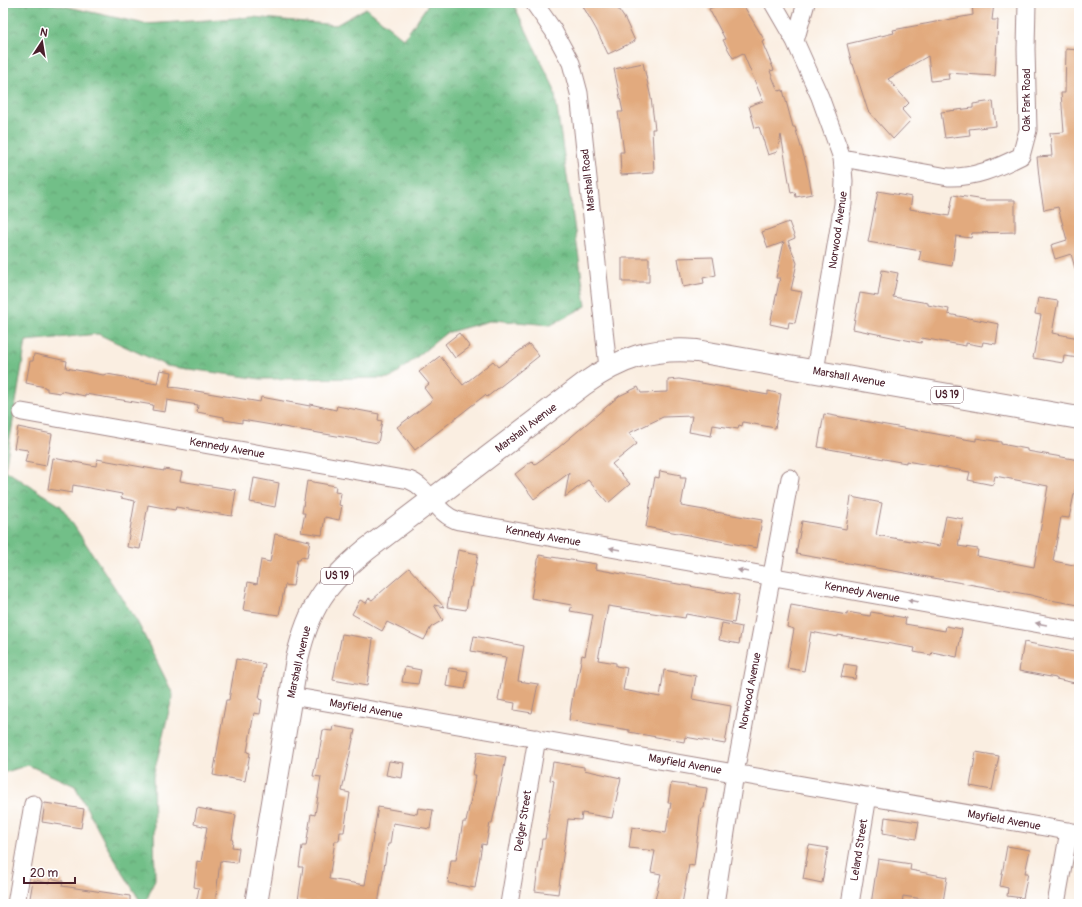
<svg xmlns="http://www.w3.org/2000/svg" width="1082" height="907" viewBox="0 0 1082 907" font-family="Pangolin,sans-serif">
<style>
.forest{fill:url(#forest-crowns);stroke:#5e6f5a}
.building{fill:#e2aa7e}
.lines{fill:none;stroke-linecap:round;stroke-linejoin:round}
.street-casing{stroke:#a28686;stroke-width:19}
.primary-casing{stroke:#a28686;stroke-width:24}
.street{stroke:#fff;stroke-width:17}
.primary{stroke:#fff;stroke-width:22}
.oneway{fill:#ae9aa0}
.labels{text-anchor:middle;dominant-baseline:central;stroke-width:3;stroke-linejoin:round;paint-order:stroke}
.shield{fill:#fff;stroke:#80626b;stroke-width:1}
.shield-label{font-size:10px;font-weight:bold;fill:#4a1f2b}
.street-label{font-size:11px;fill:#4a1f2b;stroke:#fff}
</style>
<defs>
<pattern id="forest-crowns" width="20" height="18" patternUnits="userSpaceOnUse"><rect width="20" height="18" fill="#72bf88"/><path d="M2 6a3 3 0 1 1 6 0M12 15a3 3 0 1 1 6 0" fill="none" stroke="#609b6f"/></pattern>
</defs>
<rect width="100%" height="100%" fill="#fff"/>
<filter id="ink" filterUnits="userSpaceOnUse"><feTurbulence type="fractalNoise" baseFrequency=".025" numOctaves="2"/><feDisplacementMap in="SourceGraphic" scale="8" xChannelSelector="R" yChannelSelector="G"/><feConvolveMatrix kernelMatrix="1 2 1 2 8 2 1 2 1" color-interpolation-filters="sRGB"/></filter>
<filter id="wash" filterUnits="userSpaceOnUse"><feTurbulence type="fractalNoise" baseFrequency=".012" numOctaves="4" result="noise"/><feDisplacementMap in="SourceGraphic" scale="16" xChannelSelector="R" yChannelSelector="G"/><feGaussianBlur stdDeviation="0.9" result="paint"/><feColorMatrix in="noise" values="0 0 0 0 0 0 0 0 0 0 0 0 0 0 0 0 0 1.4 0 .05"/><feComposite in="paint" operator="in"/></filter>
<g filter="url(#wash)">
<rect width="100%" height="100%" fill="#faeee1"/>
<path class="forest" d="M14 3H50L145 24 253 17 336 25 366 8 404 39 429 3H513L554 88 586 306 551 325 493 320 446 333 391 378 261 379 167 366 98 334 26 341 5 470 61 506 138 623 173 694 153 777 155 879 145 904H142L109 850 75 786 28 765 3 773V5Z"/>
<g id="blocks">
<path class="building" d="M581 3H614L625 19 635 41 608 54 596 29Z
M721 3H742L765 41 762 42 774 70 770 71 778 91 783 90 793 127H795L807 167 812 194 796 197 795 192 791 193 781 135 777 152 768 155 759 127 755 128 749 106 763 101 743 53 733 58 723 40 725 39 709 9Z
M972 3H994L992 20H998L995 76 948 73 949 79 931 81 928 56 888 79 909 103 902 110 911 120 893 139 868 111 853 64H852L847 44 894 33 893 30 973 15Z
M1066 49 1079 50V268H1075L1071 254 1055 259 1051 245 1067 240 1058 207 1044 210 1040 186 1037 157 1052 156 1050 133 1064 132 1061 93H1065Z
M643 63 651 98 655 129H652L654 173 621 175 620 152H624L618 112H623L614 69Z
M993 101 996 126 969 129 970 135 945 138 941 112 973 108V104Z
M878 191 912 197 910 209 949 216 953 195 985 200H1015V232L972 233 971 238 956 236 952 266 919 260 921 251 868 242Z
M789 222 795 238 788 241 797 263 791 290 802 292 795 323 789 322 788 328 770 324 780 278H776L784 242 768 248 762 232Z
M713 257 716 275 703 278 704 283 683 287 678 258Z
M622 258H649V282H622Z
M882 270 898 273 893 297 928 303V305L949 309 948 314 999 324 996 344 983 342 982 346 966 343V346L922 338 921 343 853 329 860 293 878 296Z
M1038 298 1058 301 1052 333 1079 338V358L1064 356 1063 363 1033 358 1041 315 1035 314Z
M459 333 470 347 455 358 445 344Z
M529 344 539 356 487 397 485 395 415 450 397 427 433 400 424 388 429 384 419 372 440 356 463 385 493 361 498 367Z
M34 354 67 361 66 368 103 375 107 374 124 377V378L157 384 160 370 172 372 169 387 179 388 260 402 261 397 310 406V404L336 410 337 406 379 414 378 420 382 421 378 443 242 420V423L224 420V417L197 412 198 405 167 400 165 412 152 410 153 405 85 394V396L61 391 60 393 47 391V388H45V387L26 383 30 361H33Z
M679 379 768 395V391L781 394 775 428 743 422 742 426 739 425 738 429 713 425 711 436 689 432 692 416 663 417 629 433 637 444 612 464 630 484 608 503 588 480 565 497 569 473 534 499 515 474 532 461 535 464 558 448 619 396 638 387 641 393 668 392V380Z
M824 414 976 441V438L1001 442V444L1027 449V451L1079 460V491L1075 490 1069 518 1061 517 1053 561 1079 566V605L1050 600 1031 595 796 554 802 521 846 529 851 497 882 503 876 535 940 546 946 516 963 519 958 546 978 549 977 556 1034 567 1048 486 995 476 993 485 968 480 970 472 906 461V463L818 447Z
M18 427 52 434 46 466 25 462 28 450 14 448Z
M53 458 96 466 97 459 164 471V469L182 472 180 481 236 490 232 516 176 507 175 510 148 505 140 549 127 547 135 501 121 498 122 494 73 485 72 493 48 489Z
M660 471 681 475 680 478H686L681 506 762 520 757 548 646 527 655 477 659 478Z
M254 478 279 483 275 507 250 502Z
M307 481 336 486 335 492 341 493 339 505 342 506 339 520 325 517 322 535 301 532 305 513H302Z
M275 534 310 541 307 558 301 557 300 560H297L293 586 285 585 279 615 243 610 248 582 257 584 261 560 270 562Z
M458 550 478 554 472 587H470L466 610 447 607Z
M539 555 596 564 595 569 739 595 734 623 686 614 685 618 608 606 598 660 616 663V666L627 668 623 690 660 697 664 670 696 676 692 699 731 706 725 744 685 737 684 742 629 732V730L569 720 574 688H576L582 655 585 656 593 615 570 611 572 605 531 598Z
M409 568 444 607 434 605 443 620 431 627 424 640 387 622 382 631 352 614 360 600 366 603 369 598 372 600Z
M791 605 847 615V612L870 616 871 612 906 618 905 624 945 631 946 626 962 629 957 657 932 652 931 655 914 652 915 648 838 635V637L811 632 804 671 787 668 794 629 787 627Z
M722 623 742 627 739 644 719 640Z
M342 634 373 639 367 686 333 680Z
M474 636 524 646 518 681 538 684 532 713 514 710 515 703 498 700 506 657 471 651Z
M1024 642 1079 653V664L1075 683 1056 679V678L1019 671Z
M236 659 265 664 259 699 262 700 260 714 254 713 247 752 250 753 245 781 213 775 226 700H229Z
M844 664 857 666 855 679 841 677Z
M405 667 421 670 418 684 402 682Z
M449 668 468 671 465 689 446 686Z
M333 726 355 730 342 791 350 793 344 832H340L339 841H335L329 879 365 885 378 807 417 814 418 808 433 810 430 829 393 823 390 844H388L378 904H324L298 900 303 867H299L302 846H306L311 814 315 815 321 777 313 776 317 758 318 759 323 730 332 731Z
M477 752 506 757 502 779 492 823H490L486 845 482 844 475 888 448 883 451 860H456L463 822H466L476 775H473Z
M976 752 999 756 992 790 970 786Z
M389 761 404 763 402 778 386 775Z
M553 762 584 767V770L621 778 612 818 582 813 581 820 568 819 558 894 535 891 542 839H545L554 781 550 780Z
M671 783 707 788 704 808H701L694 866 689 865 682 904H654L661 874 651 872 655 851 629 848 632 827 666 833 671 803H668Z
M45 803 84 809 81 828 42 822Z
M197 808 236 815 232 840 233 841 232 847 239 848 237 863 220 861 215 904H196L199 888 194 887 197 861 201 862 207 827 194 824Z
M885 817 919 822 916 839 883 833Z
M809 845 828 848 822 883 803 879Z
M1007 846 1030 850 1025 873H1028L1023 898 1007 896 1008 888 1000 886Z
M878 859 911 864 910 870 947 877 943 902 903 896 902 904H871Z
M50 878 63 881 62 886 130 896V904H29L33 880 49 883Z"/>
</g>
</g>
<g filter="url(#ink)">
<use href="#blocks" fill-opacity="0" stroke="#a28686" stroke-width="1"/>
<g class="lines">
<g class="street-casing">
<path id="street" d="M534 3 553 30 571 63 579 93 608 368
M773 3 795 41 820 97 842 158 844 181 843 204 815 371
M795 41 806 3
M842 158 948 177C974 178 997 168 1021 156L1028 130 1026 49 1027 3
M22 412 409 480C430 488 436 515 459 521L1079 631
M291 696 1079 833
M16 904 33 804
M509 904 537 738
M715 904 735 773 790 478
M850 904 868 796
M1056 904 1069 831"/>
</g>
<g class="primary-casing">
<path id="primary" d="M256 904 297 659C309 607 325 584 366 550L584 384C620 358 653 347 697 351L1079 418"/>
</g>
<use href="#street" class="street"/>
<use href="#primary" class="primary"/>
</g>
<defs><path id="oneway-solid" d="M-6-.8H1V-3.2L6.5 0L1 3.2V.8H-6Z"/></defs>
<g class="oneway">
<use href="#oneway-solid" transform="translate(615 549) rotate(-170)"/>
<use href="#oneway-solid" transform="translate(743 571) rotate(-170)"/>
<use href="#oneway-solid" transform="translate(913 601) rotate(-170)"/>
<use href="#oneway-solid" transform="translate(1041 624) rotate(-170)"/>
</g>
</g>
<g class="labels">
<g class="shield">
<rect x="931" y="387" width="32" height="16" rx="3"/>
<rect x="321" y="568" width="32" height="16" rx="3"/>
</g>
<g class="shield-label">
<text x="947" y="395">US 19</text>
<text x="337" y="576">US 19</text>
</g>
<g class="street-label">
<text transform="translate(1026 100) rotate(-90)">Oak Park Road</text>
<text transform="translate(588 180) rotate(-96)">Marshall Road</text>
<text transform="translate(838 230) rotate(-82)">Norwood Avenue</text>
<text transform="translate(849 377) rotate(10)">Marshall Avenue</text>
<text transform="translate(526 428) rotate(-37)">Marshall Avenue</text>
<text transform="translate(227 448) rotate(10)">Kennedy Avenue</text>
<text transform="translate(543 536) rotate(10)">Kennedy Avenue</text>
<text transform="translate(862 592) rotate(10)">Kennedy Avenue</text>
<text transform="translate(299 662) rotate(-77)">Marshall Avenue</text>
<text transform="translate(750 691) rotate(-79)">Norwood Avenue</text>
<text transform="translate(366 709) rotate(10)">Mayfield Avenue</text>
<text transform="translate(685 764) rotate(10)">Mayfield Avenue</text>
<text transform="translate(1004 820) rotate(10)">Mayfield Avenue</text>
<text transform="translate(523 821) rotate(-81)">Delger Street</text>
<text transform="translate(859 850) rotate(-81)">Leland Street</text>
</g>
</g>
<rect width="1082" height="907" fill="none" stroke="#fff" stroke-width="16"/>
<g transform="translate(42 42) rotate(12)" stroke="#ffffff" stroke-width="3" paint-order="stroke">
<path d="M0-3L7 15L0 10L-7 15Z" fill="#4a1f2b"/>
<text y="-6" font-size="11" font-weight="bold" text-anchor="middle" fill="#4a1f2b">N</text>
</g>
<path d="M24 877v6h51v-6" fill="none" stroke="#4a1f2b" stroke-width="2"/>
<text x="30" y="877" font-size="12" fill="#4a1f2b" stroke="#ffffff" stroke-width="3" paint-order="stroke">20 m</text>
</svg>
